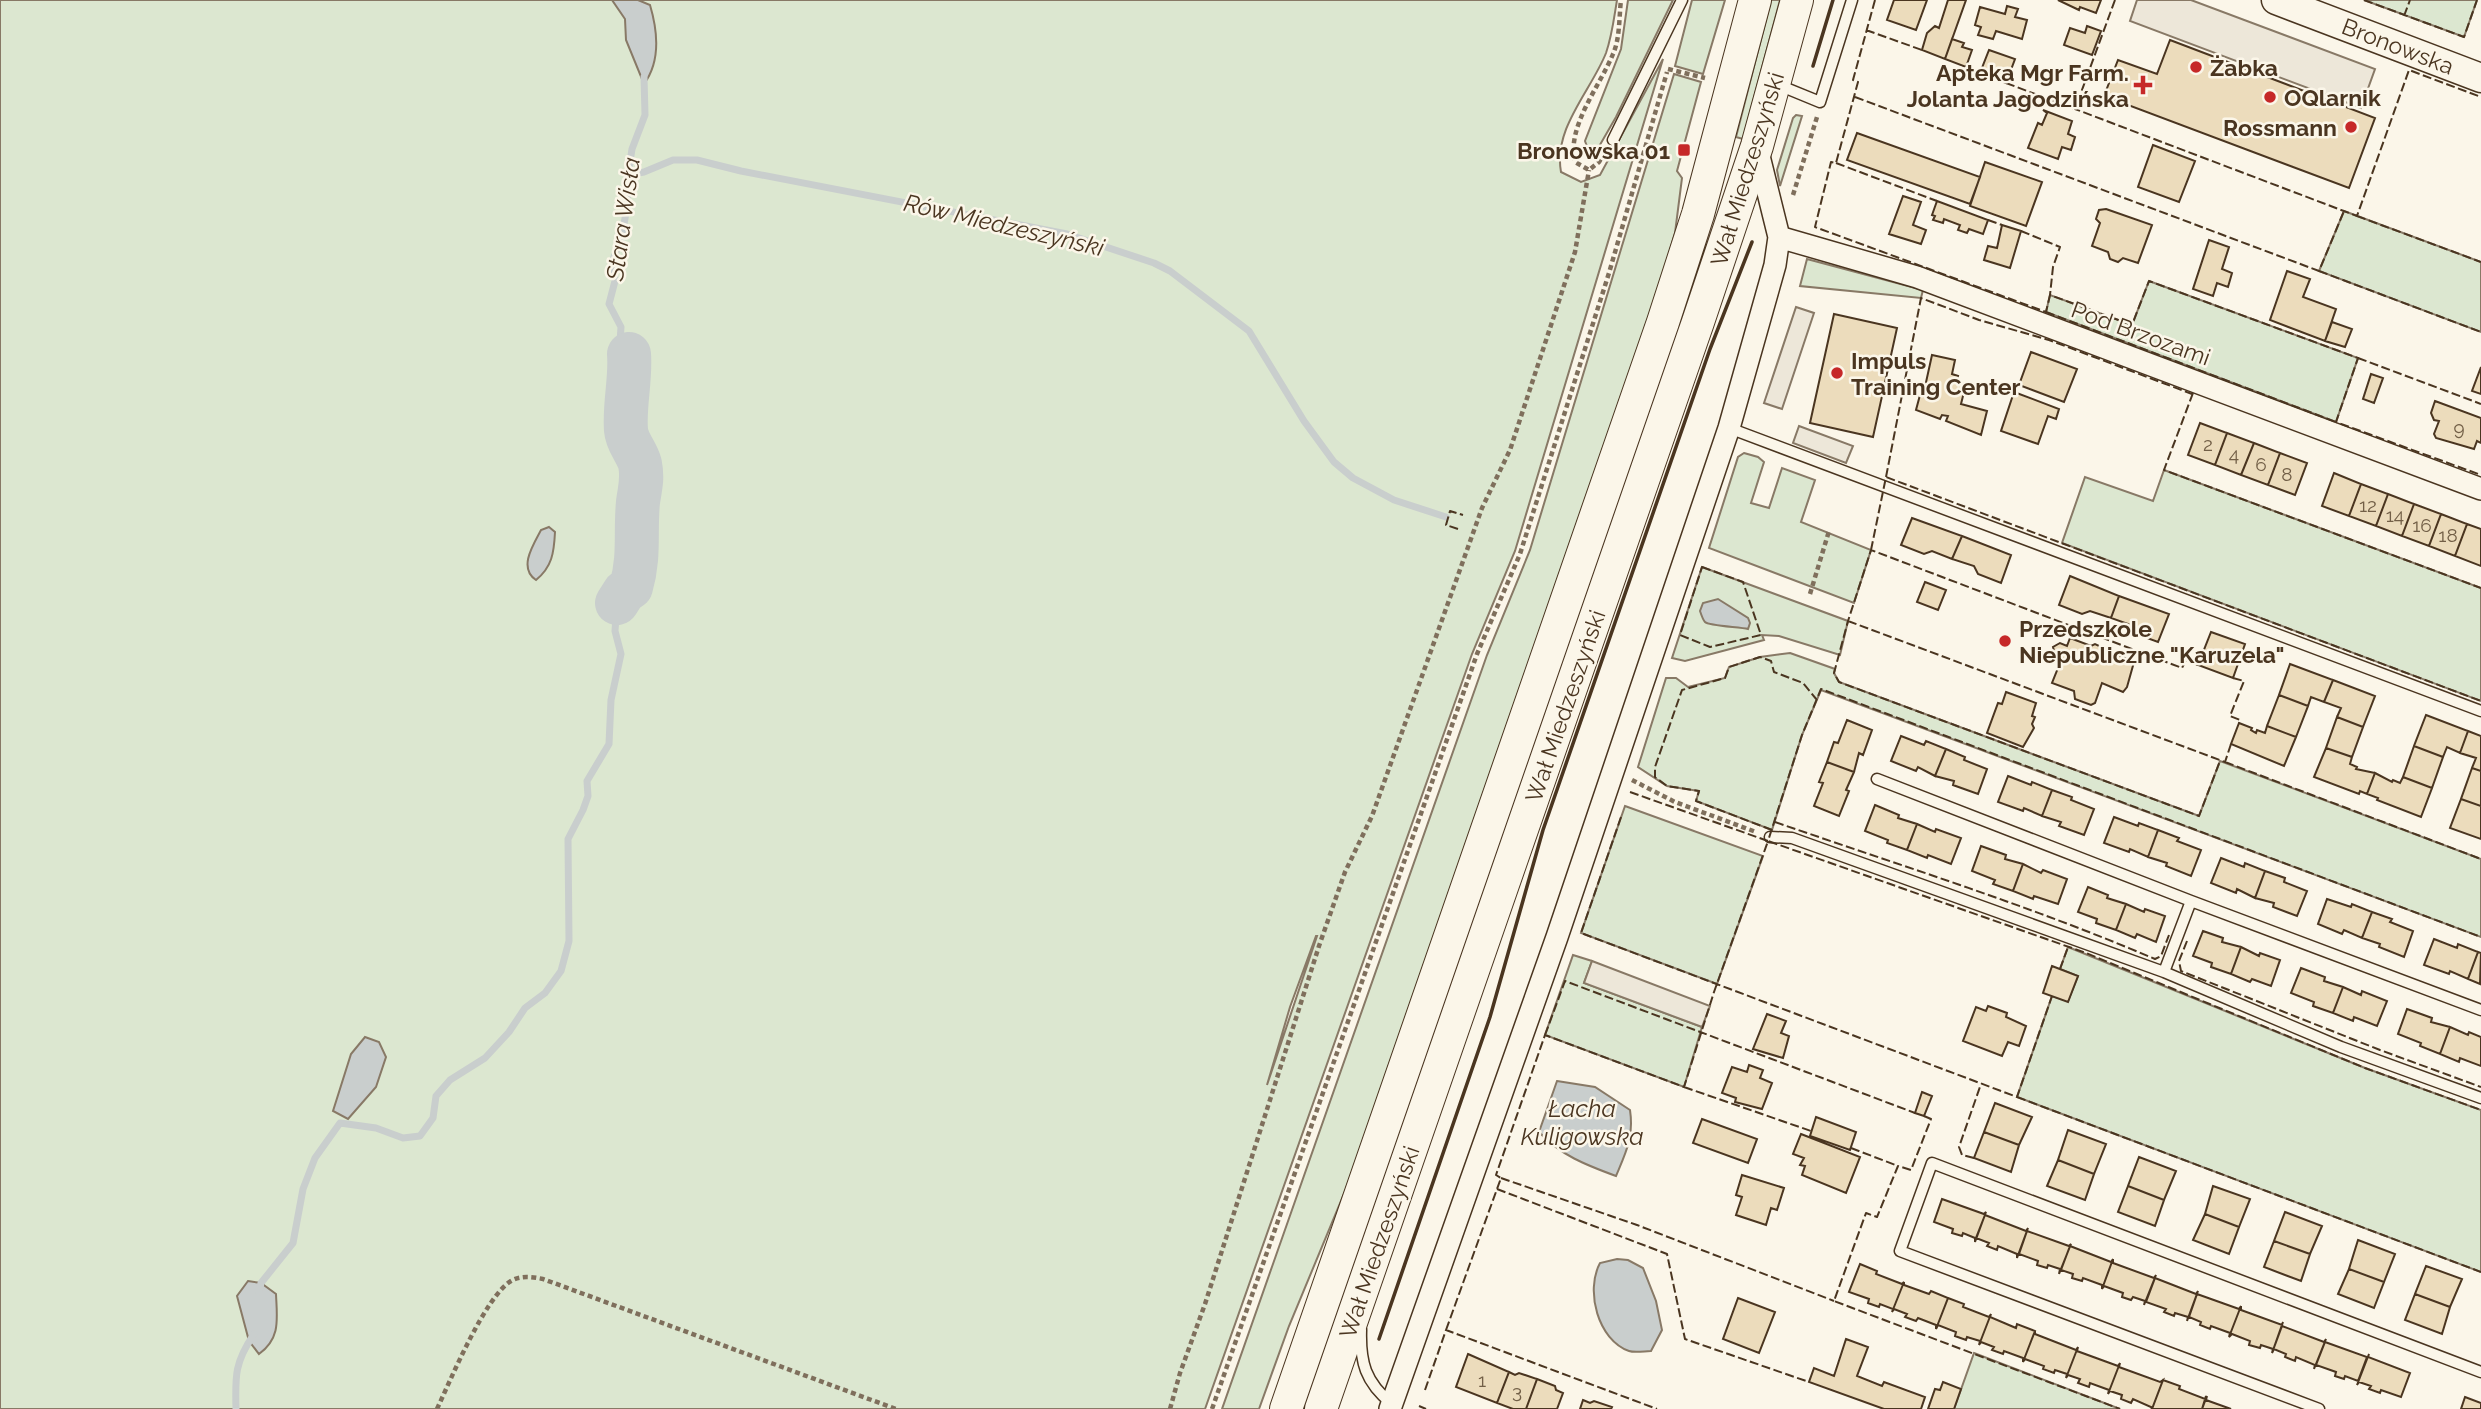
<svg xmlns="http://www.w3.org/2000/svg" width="2481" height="1409" viewBox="0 0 2481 1409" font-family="Raleway,sans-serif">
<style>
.green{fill:#dce7d0;stroke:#887966;stroke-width:2;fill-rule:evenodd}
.parking{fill:#ede7d9;stroke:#887966;stroke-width:2}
.water{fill:#c9cecd;stroke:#887966;stroke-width:2}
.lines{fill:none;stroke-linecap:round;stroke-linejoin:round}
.stream{stroke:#c9cecd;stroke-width:7}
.river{stroke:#c9cecd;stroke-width:44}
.building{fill:#ecdcbc;stroke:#4a3520;stroke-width:2}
.service-casing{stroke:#4a3520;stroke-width:13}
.minor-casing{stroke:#4a3520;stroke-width:24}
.tertiary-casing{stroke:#4a3520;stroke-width:31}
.secondary-casing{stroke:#4a3520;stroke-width:34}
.path{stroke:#7f6f5c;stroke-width:4.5;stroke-dasharray:5 3.5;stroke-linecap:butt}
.service{stroke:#fbf6e9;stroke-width:10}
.minor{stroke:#fbf6e9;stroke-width:21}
.tertiary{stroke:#fbf6e9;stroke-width:28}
.secondary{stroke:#fbf6e9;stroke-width:32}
.fence{stroke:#4a3520;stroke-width:2;stroke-dasharray:9 3.5;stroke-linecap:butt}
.wall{stroke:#4a3520;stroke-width:3.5}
.poi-dot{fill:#c62828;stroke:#fbf6e9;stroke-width:2.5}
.labels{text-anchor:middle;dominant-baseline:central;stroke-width:5;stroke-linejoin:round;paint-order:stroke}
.number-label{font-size:19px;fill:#725f47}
.street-label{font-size:23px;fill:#4a3520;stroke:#fbf6e9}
.poi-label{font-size:23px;font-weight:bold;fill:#4a3520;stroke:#fbf6e9;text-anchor:start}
.water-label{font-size:24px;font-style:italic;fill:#4a3520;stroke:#fbf6e9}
</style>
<rect width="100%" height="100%" fill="#fbf6e9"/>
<path class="green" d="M0 0H1617C1614 18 1612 36 1606 53 1591 91 1553 128 1561 172L1581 182 1600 175 1663 59 1515 551 1472 654 1205 1409H0ZM1316 936H1317L1267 1085 1290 1007Z
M1628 0H1673L1616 117 1597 150 1588 149 1585 141 1621 49Z
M1692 0H1725L1703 74 1675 66Z
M1771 0H1780L1743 139 1736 137Z
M2364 0H2477L2464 37Z
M1674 74 1701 82 1677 171 1682 178 1675 233 1661 281 1346 1189 1289 1326 1259 1409H1222L1487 655 1530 550Z
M1796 115 1802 116 1780 186 1777 170 1793 118Z
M2344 211 2481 262V332L2319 271Z
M1807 259 1923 290 1921 298 1800 286Z
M2149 281 2358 358 2336 422 2046 312 2050 295 2132 325Z
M1744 453 1758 457 1764 462 1751 503 1769 508 1782 468 1815 480 1801 522 1871 550 1854 603 1709 548 1738 457Z
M2164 470 2481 588V701L2062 543 2085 477 2153 501Z
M1702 567 1848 621 1840 655 1779 636 1762 635 1764 640 1685 661 1672 658Z
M1790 653 1835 669 1834 673 1839 682 2199 816 2220 761 2481 859V937L1821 690 1802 735 1772 830 1696 801 1699 791 1667 786 1638 767 1666 678H1676L1688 687 1725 678 1729 667 1760 657Z
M1625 806 1763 856 1717 984 1581 933Z
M2068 947 2365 1068 2481 1110V1272L2017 1097 2052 996 2068 1001 2078 976 2060 969Z
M1573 955 1592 961 1584 983 1702 1027 1684 1087 1545 1035Z
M1974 1353 2120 1409H1954Z"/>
<path class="parking" d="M2137 0H2191L2375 69 2361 108 2130 21Z
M1796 307 1814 313 1782 409 1764 403Z
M1799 426 1853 446 1846 463 1793 443Z
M1592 961 1710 1006 1702 1027 1584 983Z"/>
<path class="water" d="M612 0H638L650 5C658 32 661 61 644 84L626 40 625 19Z
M549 527 555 532C554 553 552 567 536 580 518 568 533 545 541 530Z
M1718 599 1748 618 1750 623 1748 629C1740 627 1709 626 1705 622 1703 620 1701 614 1700 611L1703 603Z
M365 1037 379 1042 386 1057 376 1087 348 1119 333 1111 351 1054Z
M1557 1081 1595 1087 1630 1110C1634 1137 1626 1152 1616 1176 1586 1165 1560 1155 1539 1132Z
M1617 1259 1628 1260 1643 1268 1656 1301 1662 1330 1651 1351C1645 1351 1635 1353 1629 1351 1598 1340 1585 1291 1600 1263Z
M248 1281 261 1283 276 1294C277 1319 281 1338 259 1354L249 1341 237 1296Z"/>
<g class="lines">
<path class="stream" d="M628 175 644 172 673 160H697L741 171 1067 234 1154 263 1170 271 1249 331 1304 421 1334 462 1353 478 1394 500 1446 517
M629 354 620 342 621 327 609 304 615 281 612 262 621 239 627 208 628 175 632 149 645 115 644 77
M259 1292 261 1283 293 1243 303 1189 315 1158 340 1123 376 1128 403 1138 420 1136 433 1118 436 1096 450 1080 485 1058 509 1032 525 1008 545 993 561 971 569 941 568 839 583 810 588 796 587 781 609 744 611 700 621 654 615 631 617 603
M236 1409C235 1375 235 1362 254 1334"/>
<path class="river" d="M617 603 624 592 631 587C640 556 635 533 638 502 640 488 643 479 640 464 637 452 627 443 626 430 624 405 631 379 629 354"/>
</g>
<path class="building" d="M1894 0H1927L1916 30 1887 20Z
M1948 0H1966L1945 59 1922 50 1927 33 1935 26 1939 28Z
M2058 0H2101L2096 13 2080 7 2079 10Z
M2007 6 2018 9 2015 17 2027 20 2022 39 1996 31 1993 39 1978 35 1981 27 1975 25 1980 7 2005 14Z
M2087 26 2101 31 2092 55 2064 45 2070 28 2085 33Z
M1952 39 1964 43 1962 47 1972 50 1966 67 1945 59Z
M2170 40 2375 118 2349 188 2104 96 2118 60 2157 74Z
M1989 50 2015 59 2006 83 1980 73Z
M2043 110 2072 121 2068 134 2075 137 2071 150 2062 147 2058 159 2028 148 2038 123 2042 125 2047 113Z
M1857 133 1980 177 1970 204 1847 160Z
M2153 145 2195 161 2179 202 2138 187Z
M1985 162 2042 182 2026 226 1970 206Z
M1903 196 1921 202 1913 225 1926 230 1921 244 1889 234Z
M1937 201 1988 220 1983 234 1969 229 1967 233 1958 230 1960 225 1944 219 1943 223 1933 220 1935 216 1932 215Z
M2106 209 2152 225 2138 263 2123 258 2118 262 2110 259 2108 252 2092 246 2100 223 2096 219 2099 210Z
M2002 225 2021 231 2010 268 1984 260 1988 246 1997 248Z
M2209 240 2229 247 2222 269 2232 273 2228 287 2217 283 2213 296 2193 289Z
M2287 271 2310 279 2303 297 2336 309 2325 341 2270 320Z
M1834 314 1897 328 1873 437 1810 423Z
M2332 322 2352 329 2345 347 2325 341Z
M2031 352 2077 369 2064 402 2019 385Z
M1932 355 1955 360 1952 374 1958 376 1956 382 1966 384 1961 404 1987 411 1981 435 1946 421 1948 416 1942 415 1940 419 1916 410 1920 395 1923 396Z
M2481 367V394L2472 391Z
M2371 374 2383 378 2374 403 2363 399Z
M2014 392 2059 409 2056 419 2048 416 2038 444 2001 431Z
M2435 401 2481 418V443L2477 441 2474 449 2436 438 2434 434 2439 421 2434 420 2431 413Z
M2200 423 2227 433 2215 465 2188 455Z
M2227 433 2254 443 2241 475 2215 465Z
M2254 443 2280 453 2268 485 2241 475Z
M2280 453 2307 463 2295 495 2268 485Z
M2334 473 2361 484 2349 516 2322 506Z
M2361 484 2388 494 2376 526 2349 516Z
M2388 494 2414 504 2402 536 2376 526Z
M2414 504 2441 514 2429 546 2402 536Z
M2441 514 2467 524 2455 556 2429 546Z
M1912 518 1962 536 1952 559 1932 551 1924 554 1901 545Z
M2467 524 2481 529V566L2455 556Z
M1962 536 2011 555 2001 583 1978 574 1974 566 1952 559Z
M2070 576 2119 596 2111 618 2090 611 2082 614 2059 605Z
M1925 582 1946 590 1938 610 1917 602Z
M2119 596 2169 614 2158 642 2136 634 2131 625 2111 618Z
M2211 632 2245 644 2233 678 2198 665Z
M2070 638 2091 646 2095 644 2134 662 2127 687 2123 692 2102 683 2095 703 2091 705 2075 699 2074 691 2052 683 2062 658 2055 655 2053 647 2060 643 2067 646Z
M2290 664 2333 680 2324 702 2311 697 2308 706 2279 695Z
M2333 680 2375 696 2363 727 2337 717 2341 708 2324 702Z
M2006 692 2036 703 2032 716 2035 717 2032 724 2034 728 2023 747 1987 733 1998 703 2002 704Z
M2279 695 2308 706 2296 737 2267 726Z
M2426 715 2468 731 2460 753 2447 747 2443 757 2414 746Z
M2337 717 2363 727 2352 757 2326 748Z
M1847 720 1872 730 1863 755 1859 753 1854 772 1827 762 1834 742 1838 743Z
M2239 723 2252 728 2251 730 2256 733 2257 730 2265 733 2267 726 2296 737 2284 766 2231 744Z
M2468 731 2481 736V771L2472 768 2476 758 2460 753Z
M1901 736 1924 745 1926 741 1946 749 1935 776 1918 767 1916 771 1891 761Z
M2414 746 2443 757 2432 788 2403 777Z
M2326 748 2352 757 2350 764 2357 767 2356 769 2375 773 2367 794 2360 791 2359 794 2314 777Z
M1946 749 1965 757 1964 760 1987 769 1978 794 1953 785 1954 781 1935 776Z
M1827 762 1854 772 1846 790 1849 791 1839 816 1814 806 1823 783 1819 782Z
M2472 768 2481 771V806L2461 799Z
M2375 773 2392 782 2393 780 2400 783 2403 777 2432 788 2421 817 2377 800 2378 798 2367 794Z
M2008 776 2031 785 2032 782 2052 790 2042 816 2024 808 2023 811 1998 802Z
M2052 790 2072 797 2071 800 2094 809 2084 835 2059 826 2061 822 2042 816Z
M2461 799 2481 806V839L2450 828Z
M1875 805 1899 815 1898 818 1917 824 1907 850 1887 843 1888 840 1865 831Z
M2114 817 2138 826 2139 823 2158 830 2148 857 2130 849 2129 852 2104 843Z
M1917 824 1935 832 1936 829 1961 838 1951 864 1928 855 1927 858 1907 850Z
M2158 830 2179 838 2177 841 2201 850 2191 876 2166 866 2167 863 2148 857Z
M1981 846 2006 855 2005 859 2023 864 2013 891 1993 884 1995 880 1972 871Z
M2221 858 2244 867 2245 863 2265 871 2255 898 2237 889 2236 893 2211 883Z
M2023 864 2041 873 2043 870 2067 879 2058 904 2034 896 2033 899 2013 891Z
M2265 871 2285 878 2284 882 2307 891 2297 916 2273 907 2274 903 2255 898Z
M2088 887 2108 895 2107 898 2126 904 2116 930 2096 923 2097 919 2078 912Z
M2327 899 2351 907 2352 904 2372 912 2362 938 2344 930 2342 934 2318 924Z
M2126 904 2144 912 2145 909 2165 916 2156 942 2137 934 2135 938 2116 930Z
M2372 912 2392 919 2390 922 2413 931 2404 957 2379 947 2380 944 2362 938Z
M2203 931 2223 938 2222 942 2241 947 2231 974 2211 967 2212 963 2193 956Z
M2434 939 2457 948 2458 944 2478 952 2468 979 2450 971 2449 974 2424 965Z
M2241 947 2259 956 2260 953 2280 960 2271 986 2252 979 2250 982 2231 974Z
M2478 952 2481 953 2480 984 2468 979Z
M2052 966 2078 976 2068 1002 2043 993Z
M2301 968 2325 977 2324 981 2343 987 2333 1013 2313 1006 2314 1002 2291 993Z
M2343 987 2361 995 2362 991 2387 1001 2377 1026 2354 1017 2353 1021 2333 1013Z
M1988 1006 2007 1013 2006 1017 2026 1026 2019 1046 2008 1042 2002 1056 1963 1041 1976 1007 1986 1011Z
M2407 1009 2432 1018 2431 1022 2450 1027 2440 1054 2420 1046 2421 1043 2398 1034Z
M1767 1014 1786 1021 1781 1033 1789 1036 1783 1058 1753 1049Z
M2450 1027 2468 1035 2469 1032 2481 1037V1066L2460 1058 2459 1062 2440 1054Z
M1749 1065 1763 1070 1760 1078 1772 1083 1762 1109 1735 1102 1736 1098 1722 1093 1732 1067 1747 1072Z
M1922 1092 1932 1096 1924 1116 1915 1113Z
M1995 1103 2032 1117 2019 1145 1984 1132Z
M1816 1117 1856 1132 1850 1150 1810 1136Z
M1702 1119 1757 1139 1748 1163 1693 1143Z
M2068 1130 2106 1144 2094 1174 2058 1160Z
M1984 1132 2019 1145 2011 1172 1974 1158Z
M1801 1134 1860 1157 1846 1193 1802 1175 1805 1166 1800 1165 1804 1158 1793 1154Z
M2139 1157 2176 1171 2164 1200 2128 1186Z
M2058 1160 2094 1174 2085 1200 2047 1186Z
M1742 1175 1784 1188 1777 1210 1771 1208 1766 1225 1736 1215 1742 1197 1736 1195Z
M2128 1186 2164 1200 2155 1226 2118 1212Z
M2213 1186 2250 1199 2239 1227 2205 1214Z
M1942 1199 1984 1214 1986 1212 1975 1242V1238L1963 1233 1962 1236 1952 1233 1953 1229 1934 1222Z
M2285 1212 2322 1226 2310 1254 2274 1241Z
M2205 1214 2239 1227 2229 1254 2193 1240Z
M1985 1215 2026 1231 2028 1228 2017 1258V1254L1998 1246 1997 1250 1987 1246 1989 1243 1976 1238Z
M2027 1231 2069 1246 2071 1244 2059 1274 2060 1269 2048 1265 2047 1268 2037 1265 2038 1261 2019 1254Z
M2358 1240 2395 1254 2384 1282 2349 1269Z
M2274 1241 2310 1254 2301 1281 2264 1267Z
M2070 1246 2111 1262 2113 1259 2102 1289V1285L2083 1278 2082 1281 2072 1278 2073 1274 2061 1270Z
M2113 1259V1263L2154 1278 2156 1275 2144 1305 2145 1301 2133 1297 2131 1300 2122 1297 2123 1293 2104 1286 2102 1289Z
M1860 1264 1877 1271 1876 1274 1902 1284 1904 1282 1892 1312 1893 1309 1880 1304 1879 1307 1868 1303 1869 1299 1849 1292Z
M2426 1266 2462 1279 2450 1307 2415 1294Z
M2349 1269 2384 1282 2374 1308 2338 1294Z
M2155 1278 2196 1294 2198 1291 2187 1321 2188 1317 2175 1313 2174 1316 2164 1312 2166 1309 2146 1302Z
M1904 1282V1285L1929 1294 1931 1291 1948 1298 1936 1329V1325L1918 1318 1916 1321 1905 1317 1907 1314 1894 1309 1892 1312Z
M2197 1294 2239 1309 2241 1306 2229 1337 2230 1333 2211 1326 2210 1329 2200 1325 2201 1322 2189 1317Z
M2415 1294 2450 1307 2442 1334 2405 1320Z
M1738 1298 1775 1312 1759 1353 1723 1339Z
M1948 1298 1964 1304 1963 1307 1989 1317 1991 1314 1979 1345 1980 1341 1967 1337 1966 1340 1955 1336 1956 1332 1938 1325 1936 1329Z
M2241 1306V1310L2282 1325 2283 1322 2272 1353 2273 1349 2261 1345 2260 1348 2249 1345 2250 1341 2232 1334 2229 1337Z
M1991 1314 1990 1317 2016 1328 2017 1324 2035 1331 2023 1362V1358L2004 1351 2003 1354 1992 1350 1994 1347 1981 1342 1979 1345Z
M2282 1326 2324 1342 2326 1339 2314 1369 2315 1365 2296 1357 2295 1361 2285 1357 2286 1354 2274 1349 2272 1353Z
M2035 1331V1334L2076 1350 2078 1347 2066 1378 2067 1374 2055 1370 2054 1373 2043 1369 2044 1366 2025 1359 2023 1362Z
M1846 1339 1868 1347 1857 1376 1882 1386 1884 1382 1925 1397 1921 1409H1884L1809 1382 1814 1368 1834 1376Z
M2325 1342 2367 1357 2358 1381 2345 1376 2344 1379 2335 1376 2336 1372 2316 1365Z
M2078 1347 2077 1351 2118 1366 2120 1363 2108 1394 2109 1390 2090 1383 2089 1387 2078 1383 2080 1379 2068 1375 2066 1378Z
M1468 1354 1509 1372 1497 1403 1456 1387Z
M2369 1354 2368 1357 2410 1373 2401 1397 2381 1390 2380 1393 2369 1389 2371 1386 2359 1382 2357 1385Z
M2120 1363 2119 1367 2160 1382 2163 1380 2152 1409 2151 1407 2133 1399 2131 1403 2121 1399 2122 1395 2110 1391 2108 1394Z
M1509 1372 1515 1375 1519 1373 1537 1379 1526 1409H1513L1497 1403Z
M1537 1379 1555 1386 1556 1390 1563 1393 1557 1409H1526Z
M2163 1380 2180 1386 2179 1389 2205 1399 2206 1396 2202 1409H2152Z
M1943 1382 1961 1389 1954 1409H1928L1935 1389 1940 1390Z
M2207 1396 2206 1400 2231 1409H2202Z
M2465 1397 2481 1403V1409H2461Z
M1583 1400 1590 1403 1594 1401 1612 1407 1611 1409H1580Z"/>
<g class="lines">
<g class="service-casing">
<path id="service" d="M1776 84 1820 102 1852 0
M1613 140 1682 0
M1729 428 2481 711
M1877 779 2191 901 2481 1010
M1770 837 1792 838 2164 972 2341 1047 2481 1098
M2164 972 2191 901
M1361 1330C1360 1362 1365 1382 1392 1404
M2319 1409 1900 1251 1932 1163 2481 1372"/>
</g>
<g class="minor-casing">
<path id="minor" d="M1779 237 1917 277 2481 489
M1390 1409 1557 937 1729 428 1775 265 1779 237 1757 148"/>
</g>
<g class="tertiary-casing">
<path id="tertiary" d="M2276 0 2481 78"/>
</g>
<g class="secondary-casing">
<path id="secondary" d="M1286 1409 1663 322 1698 214 1755 0
M1321 1409 1698 322 1757 146 1797 0"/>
</g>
<path class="path" d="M1668 69 1705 78
M1605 152 1599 162 1589 170 1575 162C1566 127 1600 86 1613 54 1620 39 1619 17 1621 0
M1793 195 1817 117
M1810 594 1829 531
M1632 780 1675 802 1756 832
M437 1409C451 1379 485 1297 511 1281 521 1275 532 1277 543 1279L896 1409
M1170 1409 1180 1373 1205 1304 1319 946 1345 872 1372 816 1482 508 1510 450 1575 252 1589 170
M1212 1409 1477 654 1520 554 1609 273 1667 72"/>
<use href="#service" class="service"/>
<use href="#minor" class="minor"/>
<use href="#tertiary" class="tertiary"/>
<use href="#secondary" class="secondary"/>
<path class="fence" d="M1875 0 1853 80 1858 82 1836 163 1831 162 1815 227 2046 312 2050 295 2132 325 2149 281 2358 358 2336 422 2481 475
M2115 0 2075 109 2357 216 2409 70 2481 97
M2364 0 2464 37 2477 0
M2404 16 2410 0
M1866 30 1922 50
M1966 67 1980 73
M2006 83 2075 109
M1855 97 2319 271 2344 211
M1836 163 1937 201
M2357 216 2481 262
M1988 220 2002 225
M2021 231 2060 247 2053 267 2050 295
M2319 271 2481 332
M2046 312 2336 422
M2358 358 2481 404
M2193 393 2164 470 2481 588
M1886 477 1921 298 1979 320 2049 340 2192 394
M1458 529 1446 525 1450 511 1463 515
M1871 550 1886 477 2481 701
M1702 567 1743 582 1761 635 1710 647 1680 635Z
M1848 621 2225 762 2231 744
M2198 665 2186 660 2182 668 1871 550 1848 621 1834 673 1839 682 2199 816 2220 761
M2233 678 2244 681 2230 716 2240 720 2239 723
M2225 762 2481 859
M1630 792 1768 841 1802 735 1821 689 2481 937
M1621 817 1581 933 2017 1097 2052 996
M1775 822C1902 866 2031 906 2155 959L2161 956 2169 935
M1772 830 1696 801 1699 791 1667 786 1655 777V767L1682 690 1725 678 1729 667 1760 657 1771 661 1774 672 1803 683 1817 700
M2187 941 2179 961 2181 971 2380 1050 2481 1087
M2060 969 2068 947
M1545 1035 1565 981 1915 1113
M1684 1087 1811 1131
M2017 1097 2481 1272
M1924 1116 1931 1119 1911 1170 1898 1166 1877 1217 1866 1213 1834 1301 2120 1409
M1851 1148 1898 1166
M1974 1158 1962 1155 1959 1147 1981 1084
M1501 1178 1637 1225 1834 1301
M1497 1189 1667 1254 1685 1339 1809 1382
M1446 1330 1501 1178 1496 1175 1545 1035 1684 1087 1714 992 1768 841 2086 953 2365 1068 2481 1110
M1425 1390 1446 1330 1657 1409
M1419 1406 1426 1409"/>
<path class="wall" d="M1813 66 1833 0
M1379 1339 1490 1017 1543 830 1710 349 1752 242"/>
</g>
<g class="poi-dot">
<circle cx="2196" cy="67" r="7"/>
<path d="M2139.5 74.5h7v7h7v7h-7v7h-7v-7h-7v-7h7z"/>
<circle cx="2270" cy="97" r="7"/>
<circle cx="2351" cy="127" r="7"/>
<rect x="1677" y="143" width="14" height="14" rx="3.5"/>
<circle cx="1837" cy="373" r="7"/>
<circle cx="2005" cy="641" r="7"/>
</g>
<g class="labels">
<g class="number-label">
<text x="2459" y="428">9</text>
<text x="2208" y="444">2</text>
<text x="2234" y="454">4</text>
<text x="2261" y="464">6</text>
<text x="2287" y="474">8</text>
<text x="2368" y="505">12</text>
<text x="2395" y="515">14</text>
<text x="2422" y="525">16</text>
<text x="2448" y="535">18</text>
<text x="1482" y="1380">1</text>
<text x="1517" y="1391">3</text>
</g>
<g class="street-label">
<text transform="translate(2398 46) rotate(21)">Bronowska</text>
<text transform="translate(1747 169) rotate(-73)">Wał Miedzeszyński</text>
<text transform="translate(2141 333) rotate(20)">Pod Brzozami</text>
<text transform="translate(1565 706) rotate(-71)">Wał Miedzeszyński</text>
<text transform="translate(1379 1242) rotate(-71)">Wał Miedzeszyński</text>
</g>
<g class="poi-label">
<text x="2210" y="67">Żabka</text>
<text x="2129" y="72" text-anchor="end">Apteka Mgr Farm.<tspan x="2129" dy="26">Jolanta Jagodzińska</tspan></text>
<text x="2284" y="97">OQlarnik</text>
<text x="2337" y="127" text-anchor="end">Rossmann</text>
<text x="1670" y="150" text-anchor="end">Bronowska 01</text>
<text x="1851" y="360">Impuls<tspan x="1851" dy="26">Training Center</tspan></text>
<text x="2019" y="628">Przedszkole<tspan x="2019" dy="26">Niepubliczne "Karuzela"</tspan></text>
</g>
<g class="water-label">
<text transform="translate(623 219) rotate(-82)">Stara Wisła</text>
<text transform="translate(1004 225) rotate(13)">Rów Miedzeszyński</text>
<text x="1582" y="1108">Łacha<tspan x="1582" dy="28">Kuligowska</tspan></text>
</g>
</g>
</svg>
